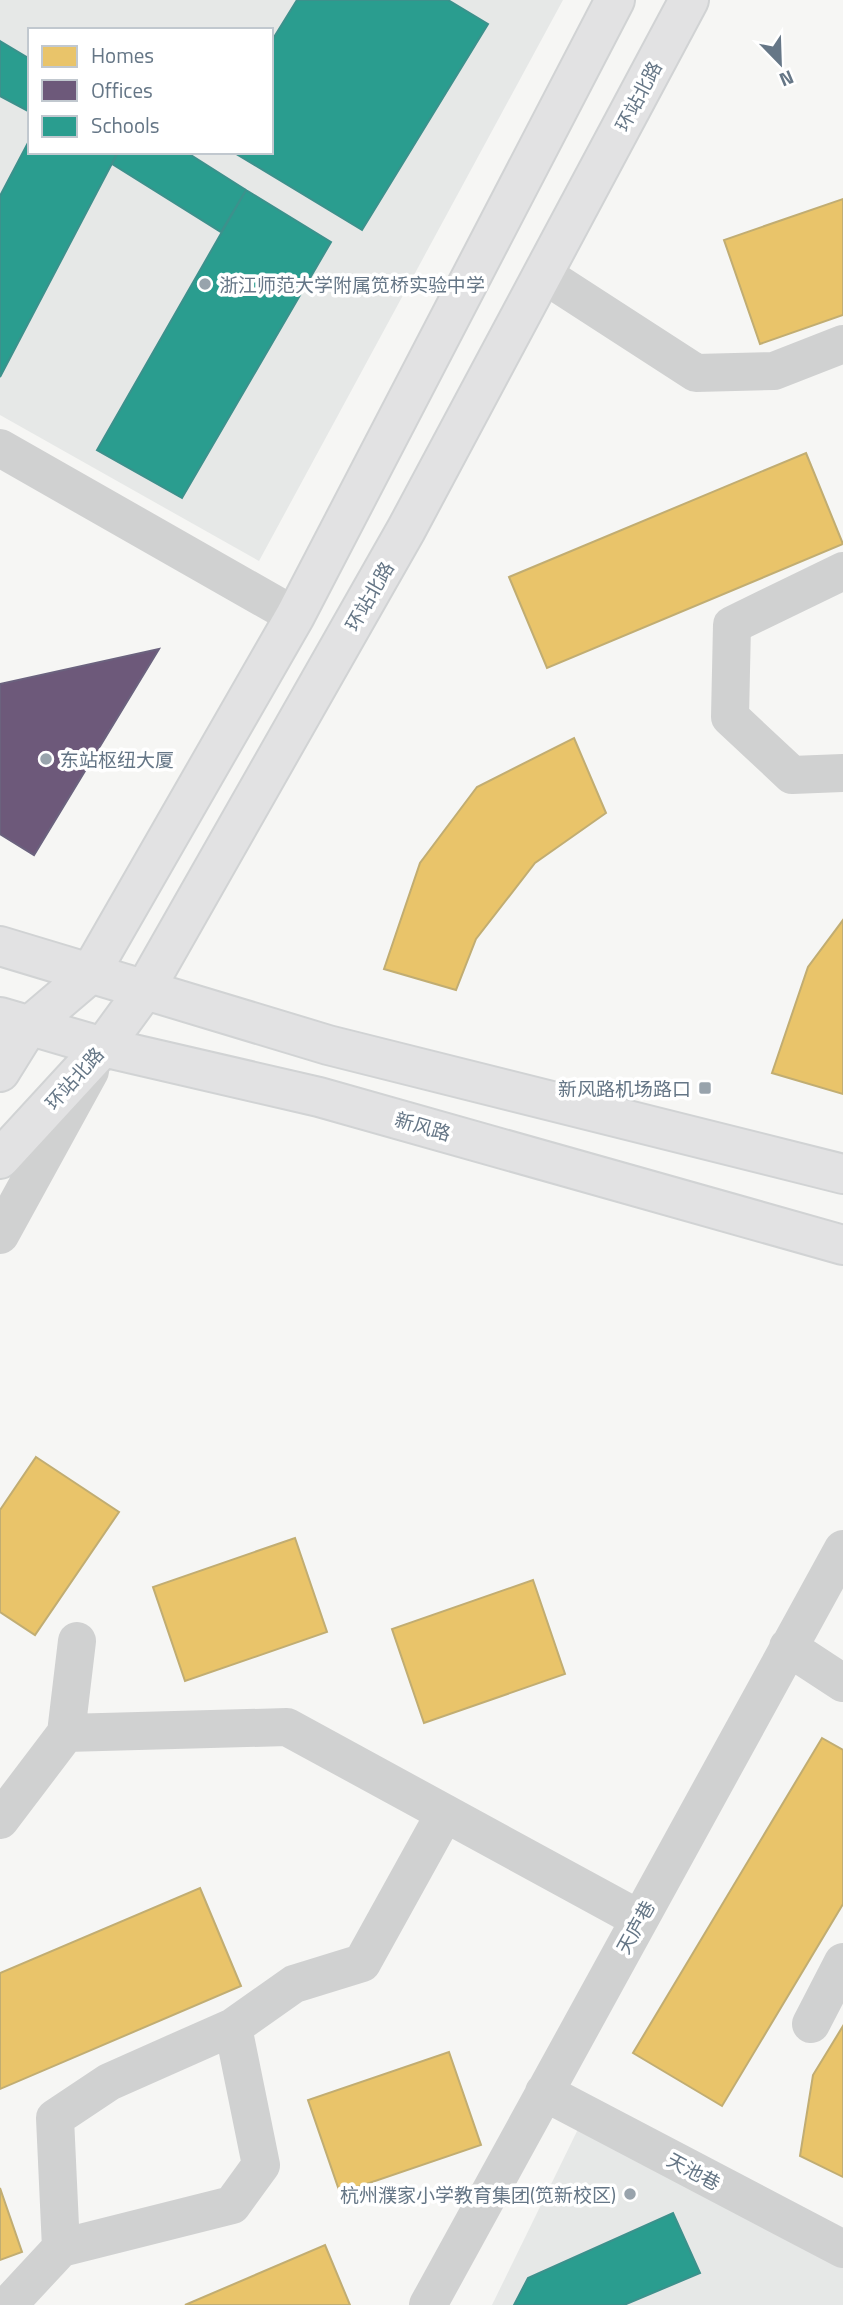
<svg xmlns="http://www.w3.org/2000/svg" width="843" height="2305" viewBox="0 0 843 2305" font-family="'Titillium Web','Noto Sans SC',sans-serif">
<style>
.built{fill:#e6e8e7;fill-rule:evenodd}
.homes{fill:#e9c46a;stroke:#c1ad72;stroke-width:2}
.offices{fill:#6d597a;stroke:#6b627e;stroke-width:2}
.schools{fill:#2a9d8f;stroke:#3c918c;stroke-width:2}
.lines{fill:none;stroke-linecap:round;stroke-linejoin:round}
.secondary-casing{stroke:#d1d3d4;stroke-width:42}
.minor{stroke:#d0d1d1;stroke-width:38}
.tertiary{stroke:#d0d1d1;stroke-width:38}
.secondary{stroke:#e2e2e3;stroke-width:38}
.poi-dot{fill:#98a3ac;stroke:#fff;stroke-width:2.5}
.labels{text-anchor:middle;dominant-baseline:central;stroke-width:7;stroke-linejoin:round;paint-order:stroke}
.street-label{font-size:19px;fill:#657686;stroke:#fff}
.poi-label{font-size:19px;fill:#657686;stroke:#fff;text-anchor:start}
</style>
<rect width="100%" height="100%" fill="#f6f6f4"/>
<path class="built" d="M0 0H563L259 561 0 415ZM30 30H271V152H30Z
M582 2121 843 2266V2305H492Z"/>
<path class="homes" d="M843 199V315L760 344 724 240Z
M806 453 843 544 547 668 509 577Z
M574 738 606 813 535 863 476 939 456 990 384 969 420 863 477 787Z
M843 920V1094L772 1073 808 967Z
M36 1457 119 1512 35 1635 0 1612V1510Z
M295 1538 327 1632 185 1681 153 1587Z
M533 1580 565 1674 424 1723 392 1629Z
M822 1738 843 1750V1904L722 2106 633 2053Z
M200 1888 241 1986 0 2089V1973Z
M843 2026V2177L800 2156 813 2075Z
M449 2052 481 2145 340 2193 308 2100Z
M0 2188 22 2252 0 2260Z
M325 2245 350 2305H185Z"/>
<path class="offices" d="M159 649 34 855 0 834V684Z"/>
<path class="schools" d="M297 0H448L488 24 362 230 233 152H271V42Z
M0 41 30 59V112L0 96Z
M30 139V152H118L0 377V196Z
M118 152H186L246 190 221 232 112 164Z
M246 190 331 242 182 498 97 450Z
M673 2213 700 2273 624 2305H514L528 2278Z"/>
<g class="lines">
<g class="secondary-casing">
<path id="secondary" d="M0 946 328 1045 843 1174
M0 1017 103 1047 319 1097 843 1245
M0 1072 28 1027 89 975 295 616 615 0
M0 1159 103 1047 144 991 406 530 689 0"/>
</g>
<path class="minor" d="M543 274 696 373 774 371 843 344
M0 448 295 616
M843 571 732 625 730 717 792 775 843 773
M788 1647 843 1683
M66 1733 77 1641
M0 1820 66 1733 287 1727 639 1919
M811 2024 843 1962
M544 2092 843 2249
M61 2248 55 2118 109 2082 233 2027
M8 2305 61 2248 232 2205 261 2165 233 2027 294 1984 362 1963 445 1813
M428 2305 843 1549"/>
<path class="tertiary" d="M0 1235 90 1071"/>
<use href="#secondary" class="secondary"/>
</g>
<g class="poi-dot">
<circle cx="205" cy="284" r="7"/>
<circle cx="46" cy="759" r="7"/>
<rect x="698" y="1081" width="14" height="14" rx="3.5"/>
<circle cx="630" cy="2194" r="7"/>
</g>
<g class="labels">
<g class="street-label">
<text transform="translate(638 96) rotate(-62)">环站北路</text>
<text transform="translate(369 596) rotate(-60)">环站北路</text>
<text transform="translate(74 1078) rotate(-48)">环站北路</text>
<text transform="translate(423 1126) rotate(16)">新风路</text>
<text transform="translate(635 1927) rotate(-61)">天庐巷</text>
<text transform="translate(694 2171) rotate(28)">天池巷</text>
</g>
<g class="poi-label">
<text x="219" y="284">浙江师范大学附属笕桥实验中学</text>
<text x="60" y="759">东站枢纽大厦</text>
<text x="691" y="1088" text-anchor="end">新风路机场路口</text>
<text x="616" y="2194" text-anchor="end">杭州濮家小学教育集团(笕新校区)</text>
</g>
</g>
<rect x="28" y="28" width="245" height="126" fill="#ffffff" stroke="#c1c8cf" stroke-width="2"/>
<rect x="42" y="46" width="35" height="21" fill="#e9c46a" stroke="#c1c8cf" stroke-width="2"/>
<text x="91" y="63" font-size="21" fill="#657686">Homes</text>
<rect x="42" y="80" width="35" height="21" fill="#6d597a" stroke="#c1c8cf" stroke-width="2"/>
<text x="91" y="98" font-size="21" fill="#657686">Offices</text>
<rect x="42" y="116" width="35" height="21" fill="#2a9d8f" stroke="#c1c8cf" stroke-width="2"/>
<text x="91" y="133" font-size="21" fill="#657686">Schools</text>
<g transform="translate(780 63) rotate(157)" stroke="#ffffff" stroke-width="5" paint-order="stroke">
<path d="M0-5L12 26L0 18L-12 26Z" fill="#657686"/>
<text y="-10" font-size="19" font-weight="bold" text-anchor="middle" fill="#657686">N</text>
</g>
</svg>
